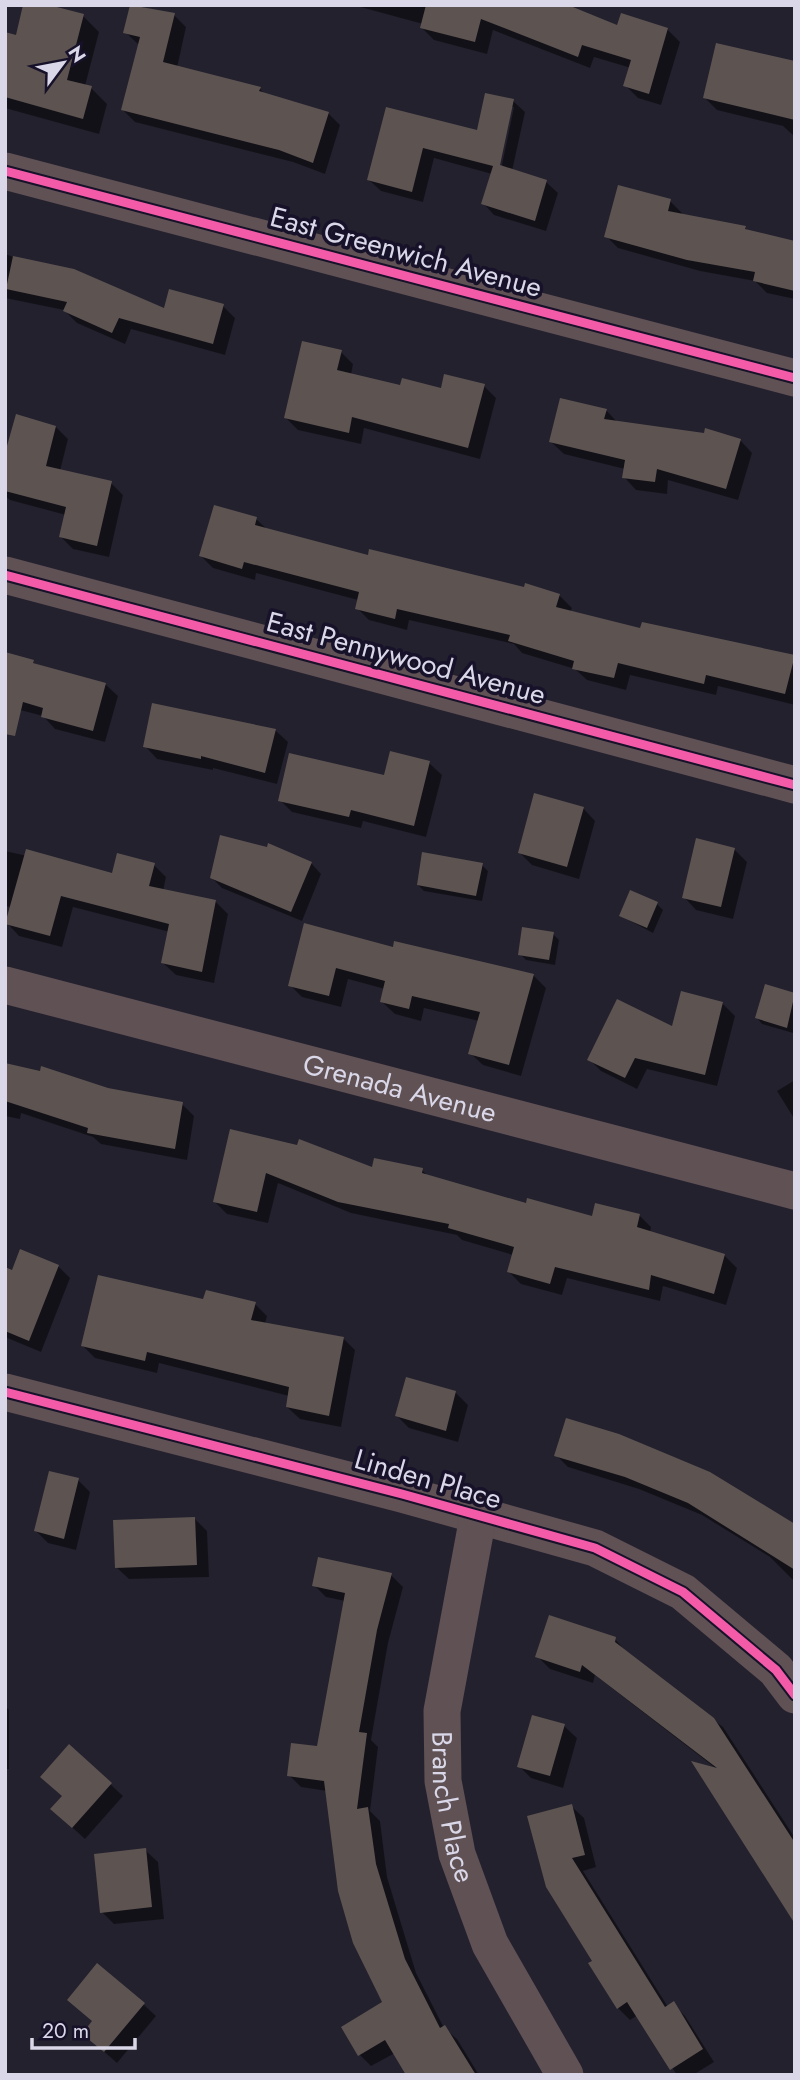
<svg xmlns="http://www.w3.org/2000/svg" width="800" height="2080" viewBox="0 0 800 2080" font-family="Jost,sans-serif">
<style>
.shadow{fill:#0007;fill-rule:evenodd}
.building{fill:#5d5451}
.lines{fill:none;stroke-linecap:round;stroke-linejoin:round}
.street{stroke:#5f5154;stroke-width:37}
.cycleway-casing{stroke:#17122a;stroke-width:13}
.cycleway{stroke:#f35aa7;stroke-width:9}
.labels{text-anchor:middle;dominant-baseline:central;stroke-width:7;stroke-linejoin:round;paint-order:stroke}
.street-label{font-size:28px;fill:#d9d7e8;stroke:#17122a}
</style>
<rect width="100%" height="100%" fill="#24212e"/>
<path class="shadow" d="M132 5 174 15 186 27 177 68 260 89 266 95 328 113 340 125 325 174 293 162 135 122 123 110 139 45 125 32Z
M353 5H563L618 27 667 29 680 42 661 105 638 98 625 85 631 68 594 57 590 68 493 30 487 54 434 40 422 28 423 24Z
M83 16 99 32 85 86 91 88 107 104 99 134 5 108V34L17 37Z
M795 63V137L783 126 717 110 705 98Z
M513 101 525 112 512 171 546 182 558 193 546 231 494 215 483 203 492 174 434 158 423 202 381 191 369 180 387 109 479 132ZM511 107H514L500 174 496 173Z
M670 201 682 213V216L745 228 749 232 795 244V299L767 293 755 281 700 271 618 248 606 236Z
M5 254 165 311 223 306 235 318 225 355 131 329 125 344 77 323 64 310 5 298Z
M341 352 353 364 351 375 402 387 442 390 484 386 496 398 480 459 364 428 361 444 298 430 286 418Z
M606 410 618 423 740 440 752 453 738 500 668 480 667 494 636 490 624 477 625 469 564 454 551 442Z
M56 427 68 439 60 471 111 483 123 495 109 557 73 549 61 537 66 515 10 500 5 496V460Z
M256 519 268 530 369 557 559 595 572 608 570 612 642 630 794 656 795 705 718 686 716 695 630 675 626 690 587 680 575 669 522 653 514 644 409 620 407 630 369 620 357 608 358 600 256 573 255 580 213 568 201 556Z
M5 655 105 684 118 696 105 742 55 729 43 716 5 706Z
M275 730 288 742 277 784 213 768V770L157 759 145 746Z
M429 763 442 775 426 837 363 821 361 828 292 812 280 800 385 777Z
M583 808 595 821 579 879 532 865 520 853Z
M734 849 747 862 733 919 696 910 684 897Z
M5 851 114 875 154 865 166 877 163 891 215 901 228 914 214 983 176 975 163 963 170 932 73 907 62 947 19 936 7 923 11 907 5 906Z
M311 863 321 874 302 921 222 888 212 878Z
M482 865 488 871 482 901 424 891 418 885Z
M657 904 663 910 653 933 621 916Z
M306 925 394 949 396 943 534 976 546 988 521 1076 483 1065 470 1053 479 1021 424 1008 421 1021 395 1014 382 1002 385 989 348 979 341 1007 302 997 290 985Z
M553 934 559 940 555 965 526 960 520 954Z
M766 986 795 995 793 1033 762 1024 757 1018Z
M722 1003 735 1016 717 1086 647 1069 637 1089 601 1071 589 1059 673 1029Z
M5 1064 107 1090 182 1104 194 1116 187 1160 101 1144 93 1137 21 1113 20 1119 5 1116Z
M795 1080V1120L777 1091Z
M231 1132 373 1169 422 1170 429 1177 527 1205 593 1218 639 1215 651 1227 650 1233 725 1256 737 1268 726 1305 663 1286 660 1301 567 1278 562 1295 521 1284 509 1272 513 1255 462 1240 457 1235 351 1213 278 1183 268 1223 227 1214 215 1202Z
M58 1266 70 1278 41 1352 5 1337V1269L13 1272Z
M205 1301 255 1304 267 1316 265 1324 343 1338 355 1350 341 1427 300 1419 287 1407 289 1396 159 1363 157 1373 95 1358 83 1346Z
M456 1393 468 1405 458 1442 409 1428 397 1416Z
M556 1455 795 1526V1582L770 1557 702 1515 639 1489 568 1467Z
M78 1480 90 1492 76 1550 48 1543 36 1531Z
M195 1519 207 1531 209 1577 129 1579 116 1567Z
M391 1575 403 1587 388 1643 371 1740 378 1747 370 1811 380 1821 387 1877 416 1973 444 2028 457 2039 479 2075H409L395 2053 371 2066 359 2054 384 2003 327 1791 301 1787 289 1775 318 1748 345 1601 326 1597 314 1585Z
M615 1639 627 1653 723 1727 795 1838V1924L718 1770 595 1675 593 1683 550 1669 537 1656Z
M5 1706 9 1710V1769H5Z
M564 1726 577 1738 563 1788 531 1778 519 1766Z
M69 1746 123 1796 85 1839 65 1821Z
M571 1806 584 1818 596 1867 583 1871 668 2007 673 2004 685 2016 714 2062 693 2075H677L638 2015 630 2020 618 2008 594 1961 548 1886Z
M145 1850 158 1862 164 1919 114 1924 102 1912Z
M69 2000 143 2004 156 2016 117 2063 84 2034 94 2022Z"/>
<path class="building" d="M23 5H49L84 14 67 80 92 86 83 119 5 97V32L16 35Z
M130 5 175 13 163 62 261 87 259 91 329 112 313 163 279 150 121 110 140 37 123 33Z
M426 5H568L617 25 621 13 668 28 649 94 623 86 631 60 582 45 578 57 481 19 475 42 420 28Z
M716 43 795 61V120L703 98Z
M485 93 514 99 500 165 547 180 535 221 481 204 493 166 423 148 412 192 367 180 386 107 477 130Z
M618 185 671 199 668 211 746 226 745 229 795 241V291L753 281 755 272 687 260 604 237Z
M13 256 74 269 164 308 169 289 224 304 213 344 119 318 112 333 63 311 67 302 6 289Z
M302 341 342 350 337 370 400 385 402 378 441 388 444 374 485 384 468 448 352 417 349 433 284 418Z
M560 398 607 409 604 419 704 433 705 428 741 439 726 489 657 469 655 482 622 478 625 460 549 442Z
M16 414 56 426 46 466 112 481 97 546 59 537 66 507 5 491V453Z
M214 505 257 517 255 525 368 555 369 549 524 587 525 583 560 594 556 607 640 628 642 622 795 655 785 694 706 675 704 684 618 663 614 678 572 669 574 661 508 641 510 635 397 609 395 619 355 609 359 592 244 562 242 569 199 556Z
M5 652 34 660 33 663 106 683 93 731 41 717 43 708 23 702 15 736 5 734Z
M152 703 276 729 265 773 201 756V759L143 747Z
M390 751 430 761 414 826 351 810 349 817 278 801 289 753 384 775Z
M534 793 584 807 567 867 518 853Z
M220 835 267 847 268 843 312 862 291 912 210 878Z
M696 838 735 848 721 907 682 898Z
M26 849 112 873 117 853 155 863 149 886 216 900 202 972 161 963 169 924 61 896 50 936 5 924Z
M422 852 483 863 476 896 417 885Z
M630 890 658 902 647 928 619 916Z
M304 923 393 947 394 941 534 974 509 1065 468 1054 480 1012 412 996 409 1009 380 1002 385 981 336 968 329 996 288 986Z
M522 927 554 932 549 960 518 955Z
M765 984 795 993 787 1028 755 1018Z
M681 991 723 1002 705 1075 635 1058 625 1078 587 1060 617 999 672 1026Z
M5 1063 40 1071 41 1066 108 1088 183 1102 175 1149 87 1133 88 1128 5 1101Z
M230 1129 297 1145 299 1139 372 1167 374 1158 423 1168 422 1173 526 1203 527 1198 592 1216 595 1203 640 1214 637 1227 725 1254 714 1294 651 1275 649 1290 555 1267 550 1284 507 1272 514 1247 448 1228 449 1224 338 1202 266 1173 257 1212 213 1202Z
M20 1249 59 1265 29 1341 5 1331V1267L12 1270Z
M98 1275 203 1299 206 1290 256 1302 251 1320 344 1337 329 1416 286 1407 289 1387 147 1352 145 1361 81 1346Z
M406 1377 456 1391 446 1431 395 1416Z
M566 1418 619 1434 710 1472 795 1524V1570L688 1503 625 1477 554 1456Z
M49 1471 79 1478 64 1539 34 1531Z
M195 1517 197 1565 115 1568 113 1520Z
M318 1557 392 1573 377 1630 359 1732 367 1733 357 1809 368 1807 376 1864 405 1959 440 2028 445 2025 476 2075H406L385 2040 358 2056 341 2027 382 2002 353 1943 338 1891 324 1781 287 1776 291 1743 317 1746 345 1593 312 1586Z
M549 1615 616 1637 615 1642 714 1718 795 1843V1924L691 1761 717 1768 582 1665 580 1672 535 1657Z
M532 1715 565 1724 550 1776 517 1767Z
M69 1744 112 1783 72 1828 50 1809 62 1796 40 1777Z
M572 1804 585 1855 572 1858 665 2007 674 2001 703 2049 670 2070 627 2002 617 2009 588 1963 592 1961 546 1887 527 1816Z
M146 1848 152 1907 100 1913 94 1854Z
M97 1963 145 2003 104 2052 82 2034 92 2021 67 2000Z"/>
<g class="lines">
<g class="street">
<path d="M5 171 795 378"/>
<path d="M5 575 795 785"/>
<path id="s1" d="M5 985 795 1191"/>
<path d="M5 1392 402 1494 595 1548 683 1592 776 1670 795 1695"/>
<path id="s2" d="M478 1517 442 1711 443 1781 457 1854 490 1944 565 2075"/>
</g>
<g class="cycleway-casing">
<path id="cycleway" d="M5 171 795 378
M5 575 795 785
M5 1392 402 1494 595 1548 683 1592 776 1670 795 1695"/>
</g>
<use href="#cycleway" class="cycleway"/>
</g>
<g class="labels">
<g class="street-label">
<text transform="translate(406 252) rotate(15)">East Greenwich Avenue</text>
<text transform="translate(406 658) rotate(15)">East Pennywood Avenue</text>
<text stroke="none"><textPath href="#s1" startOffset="408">Grenada Avenue</textPath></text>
<text transform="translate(428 1479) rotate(16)">Linden Place</text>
<text stroke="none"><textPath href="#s2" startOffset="294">Branch Place</textPath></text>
</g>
</g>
<rect width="800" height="2080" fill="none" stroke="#d9d7e8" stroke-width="14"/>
<g transform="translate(63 63) rotate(58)" stroke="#17122a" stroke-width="5" paint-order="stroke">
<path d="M0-5L12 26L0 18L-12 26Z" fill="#d9d7e8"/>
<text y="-10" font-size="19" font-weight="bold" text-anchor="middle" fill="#d9d7e8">N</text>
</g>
<path d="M32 2038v10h103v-10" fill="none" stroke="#d9d7e8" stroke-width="3.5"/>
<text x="42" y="2038" font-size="21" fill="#d9d7e8" stroke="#17122a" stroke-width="5" paint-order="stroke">20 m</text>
</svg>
